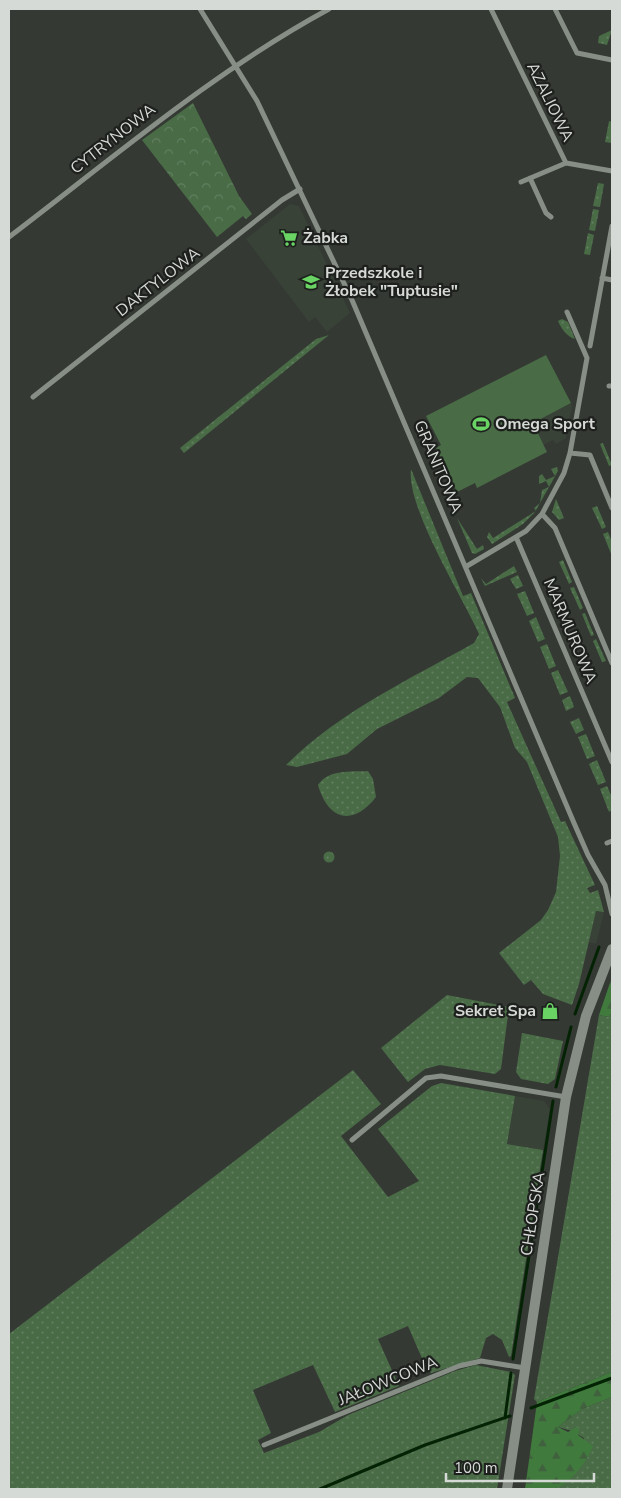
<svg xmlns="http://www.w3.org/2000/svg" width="621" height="1498" viewBox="0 0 621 1498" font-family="'Nunito Sans',sans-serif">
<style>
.built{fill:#384237}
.grass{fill:url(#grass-dots)}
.forest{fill:url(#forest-firs)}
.park{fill:url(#park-crowns)}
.pitch{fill:#496b46}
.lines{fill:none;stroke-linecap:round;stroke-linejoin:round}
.stream{stroke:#042304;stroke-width:3}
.street{stroke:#878e86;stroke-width:5}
.secondary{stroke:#878e86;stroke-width:10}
.labels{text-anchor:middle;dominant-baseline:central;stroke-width:4.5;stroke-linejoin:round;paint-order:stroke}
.street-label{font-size:16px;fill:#d6dad6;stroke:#1d201d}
.poi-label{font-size:16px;font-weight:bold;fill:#d6dad6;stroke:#1d201d;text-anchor:start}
</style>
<defs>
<pattern id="grass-dots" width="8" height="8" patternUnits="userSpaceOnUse" patternTransform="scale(1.25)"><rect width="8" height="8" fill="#496b46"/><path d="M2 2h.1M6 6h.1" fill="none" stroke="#628060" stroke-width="1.8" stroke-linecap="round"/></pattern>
<pattern id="forest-firs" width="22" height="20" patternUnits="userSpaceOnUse" patternTransform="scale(1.25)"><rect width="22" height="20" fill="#407a3d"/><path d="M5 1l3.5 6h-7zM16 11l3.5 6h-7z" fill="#40603e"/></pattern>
<pattern id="park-crowns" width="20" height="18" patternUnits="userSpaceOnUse" patternTransform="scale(1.25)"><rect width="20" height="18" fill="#496b46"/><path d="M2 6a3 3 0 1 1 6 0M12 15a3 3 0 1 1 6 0" fill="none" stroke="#628060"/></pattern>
</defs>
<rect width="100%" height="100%" fill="#343933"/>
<path class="built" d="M290 204 299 206 350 313 327 332 315 317 309 322 246 239Z
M571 403 572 407 566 438 556 444 553 440 543 445 532 423Z
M596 911 604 912 596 944 588 942Z
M515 1096 544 1101 550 1109 543 1150 507 1144Z"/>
<path class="grass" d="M612 30 607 45 598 43 599 36Z
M609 121 612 122 611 143 605 142Z
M598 183 604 184 600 207 593 206Z
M593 209 599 210 595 231 589 230Z
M588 233 594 235 590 255 584 254Z
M562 319 568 322 575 339C567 337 561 328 558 321Z
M329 335 184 453 180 448 316 339Z
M603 443 612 465 609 466 600 444Z
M557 467 558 471 535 512 523 524 492 544 487 537 489 532 493 538 536 511 534 508 540 503 542 490 549 487 546 481 539 484V476L542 474 546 480 555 476 551 469Z
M411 469 463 596 471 593 515 698 507 702 561 822 565 821 595 885 587 888 590 893 598 890 604 912 596 911 579 984 572 1005 543 994 531 980 524 985 499 953 541 920 548 910 556 892 560 856 558 837 527 762 515 748 500 707 478 678 467 677 439 698 377 729 347 754 297 767 286 765C339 712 410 679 474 643L479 634C462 596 406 507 411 469Z
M556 499 564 518 559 520 552 512Z
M597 506 606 527 602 529 592 508Z
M457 518 477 549 483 545 484 549 475 554 472 553Z
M608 532 612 542V556L603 534Z
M563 560 572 582 569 584 559 562Z
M514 566 517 572 485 586 481 578 486 584Z
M518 575 523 586 516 589 510 579Z
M574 587 583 608 580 610 570 588Z
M525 591 534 613 527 616 517 594Z
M585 613 594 635 591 636 582 614Z
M536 617 545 639 538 642 529 621Z
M596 639 606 661 602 662 593 641Z
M547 644 556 666 549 669 540 647Z
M558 670 568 692 560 695 551 673Z
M570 696 574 707 566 711 562 700Z
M579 718 584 730 576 734 570 722Z
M586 734 595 756 587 759 578 737Z
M597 760 606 782 598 785 589 764Z
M368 771 373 779 376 797C353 827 328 820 318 785 329 769 350 772 368 771Z
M607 786 612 797V810L609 812 600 789Z
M323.5 857a5.5 5.5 0 1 1 11 0a5.5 5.5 0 1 1-11 0Z
M447 995 509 1007 501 1069 495 1074 440 1065 425 1069 408 1082 381 1048Z
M612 1012V1372L537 1402 534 1399 599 1015 609 1017Z
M522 1033 563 1041 555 1079 548 1084 521 1079 516 1072Z
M353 1070 381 1104 341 1136 388 1197 419 1181 378 1129 432 1086 441 1083 515 1096 507 1144 543 1150 511 1356 509 1357 502 1340 493 1334 486 1338 480 1358 431 1373 427 1370 408 1326 378 1339 399 1386 335 1412 313 1365 253 1390 271 1433 258 1440 264 1453 319 1432 348 1415 455 1371 476 1365 511 1372 515 1375 497 1489H9V1334Z
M612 1397V1489H555L573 1476 584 1438 572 1431 558 1427 582 1409Z"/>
<path class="forest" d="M612 977V1012L609 1017 599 1015Z
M612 1372V1397L582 1409 558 1427 568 1432 577 1427 579 1429 578 1435 593 1446C589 1459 568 1487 553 1489 544 1491 534 1489 525 1489L537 1402Z"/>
<path class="park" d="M193 103 239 196 252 214 246 219 243 216 217 237 142 140Z"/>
<path class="pitch" d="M546 355 571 403 533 423 547 452 477 488 475 483 457 492 436 448 441 445 426 416Z"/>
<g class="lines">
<path class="stream" d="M575 1014 599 947
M556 1087 571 1027
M513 1359 553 1101
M531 1408 612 1378
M505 1418 511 1373
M320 1489 425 1445 510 1416"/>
<path class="street" d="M200 9 257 101 352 300 574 823 588 855 605 885 612 914
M491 9 566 163 612 171
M555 9 577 53 612 60
M530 178 546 213 551 217
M521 182 566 163
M9 237C113 158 213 72 329 9
M602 278 612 280
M590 346 612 226
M609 386H612
M33 397 282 200 300 189
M570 453 590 455 612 508
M542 514 555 528 612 663
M516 537 612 762
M467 566 526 531 542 514 564 473 570 453 587 358 567 312
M607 843 612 841
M352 1140 426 1078 441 1076 566 1097
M264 1445 459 1366 481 1361 525 1368"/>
<path class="secondary" d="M507 1489 566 1097 586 1016 612 949"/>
</g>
<defs>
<g id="supermarket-bare" transform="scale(1.35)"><path d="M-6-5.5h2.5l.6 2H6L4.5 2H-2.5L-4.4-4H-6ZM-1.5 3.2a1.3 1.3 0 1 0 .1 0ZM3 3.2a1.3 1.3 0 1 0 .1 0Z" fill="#69d464" stroke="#1d201d" stroke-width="2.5" paint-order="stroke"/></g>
<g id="school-bare" transform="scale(1.35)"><path d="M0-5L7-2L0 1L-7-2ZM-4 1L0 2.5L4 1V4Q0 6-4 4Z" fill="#69d464" stroke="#1d201d" stroke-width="2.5" paint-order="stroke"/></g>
<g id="stadium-bare" transform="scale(1.35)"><path d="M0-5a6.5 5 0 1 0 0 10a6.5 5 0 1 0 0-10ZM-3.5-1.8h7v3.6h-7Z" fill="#69d464" stroke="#1d201d" stroke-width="2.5" paint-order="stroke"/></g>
<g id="shop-bare" transform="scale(1.35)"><path d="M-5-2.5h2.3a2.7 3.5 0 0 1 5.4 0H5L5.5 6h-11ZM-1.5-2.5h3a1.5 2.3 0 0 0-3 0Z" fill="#69d464" stroke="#1d201d" stroke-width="2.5" paint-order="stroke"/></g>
</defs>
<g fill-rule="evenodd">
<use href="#supermarket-bare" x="289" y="238"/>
<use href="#school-bare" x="311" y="282"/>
<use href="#stadium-bare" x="481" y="424"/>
<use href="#shop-bare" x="550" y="1011"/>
</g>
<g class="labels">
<g class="street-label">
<text transform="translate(550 102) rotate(64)">AZALIOWA</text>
<text transform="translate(113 139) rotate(-38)">CYTRYNOWA</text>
<text transform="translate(158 282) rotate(-38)">DAKTYLOWA</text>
<text transform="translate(438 467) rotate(67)">GRANITOWA</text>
<text transform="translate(570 631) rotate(67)">MARMUROWA</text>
<text transform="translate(533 1214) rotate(-81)">CHŁOPSKA</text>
<text transform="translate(388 1381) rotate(-22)">JAŁOWCOWA</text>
</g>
<g class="poi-label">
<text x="303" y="238">Żabka</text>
<text x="325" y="273">Przedszkole i<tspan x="325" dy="18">Żłobek "Tuptusie"</tspan></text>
<text x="495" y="424">Omega Sport</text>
<text x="536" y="1011" text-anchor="end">Sekret Spa</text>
</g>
</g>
<rect width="621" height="1498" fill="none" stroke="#d6dad6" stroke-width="20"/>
<path d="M446 1473v8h148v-8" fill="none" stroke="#d6dad6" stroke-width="2.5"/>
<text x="454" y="1473" font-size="15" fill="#d6dad6" stroke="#1d201d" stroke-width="4" paint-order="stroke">100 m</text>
</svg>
